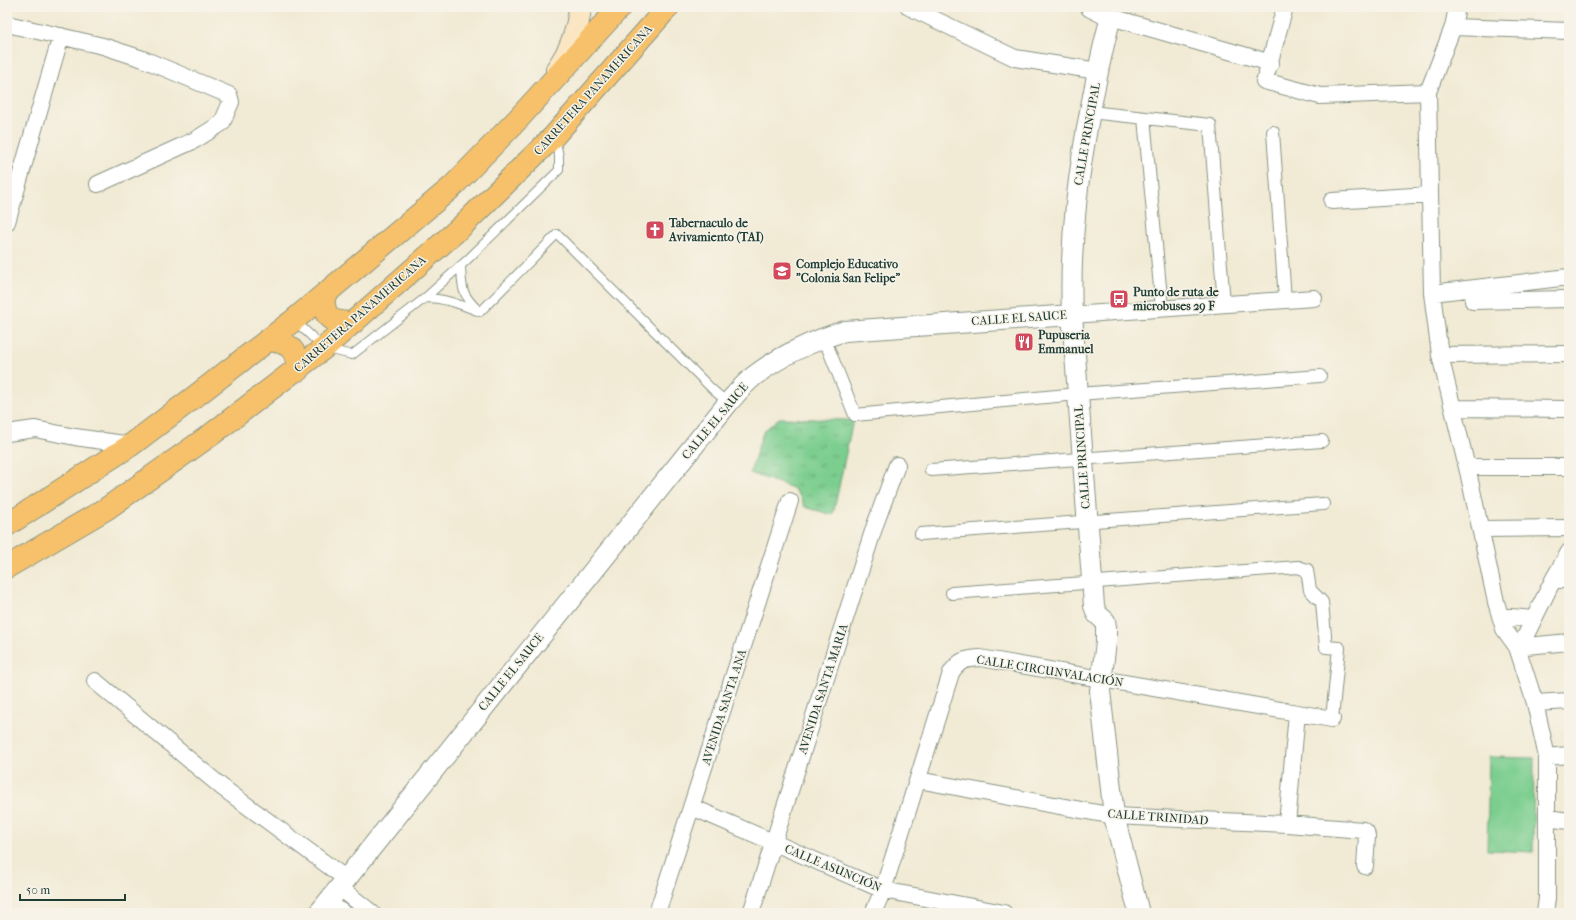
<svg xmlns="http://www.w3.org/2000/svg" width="1576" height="920" viewBox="0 0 1576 920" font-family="'IM FELL French Canon',serif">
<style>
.grass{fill:url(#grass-tufts);stroke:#4e8662}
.pitch{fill:#7cce8f;stroke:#4e8662}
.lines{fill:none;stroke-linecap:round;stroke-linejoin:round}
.service-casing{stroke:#889484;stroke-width:10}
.pedestrian-casing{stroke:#889484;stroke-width:14}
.minor-casing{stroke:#889484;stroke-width:18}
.tertiary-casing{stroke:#889484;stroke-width:22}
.secondary-casing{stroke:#889484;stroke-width:24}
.trunk-casing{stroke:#889484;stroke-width:24}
.service{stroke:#fff;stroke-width:8}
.pedestrian{stroke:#fff;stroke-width:12}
.minor{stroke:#fff;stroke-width:16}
.tertiary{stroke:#fff;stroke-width:20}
.secondary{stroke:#fbe6c4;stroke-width:22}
.trunk{stroke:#f6c16b;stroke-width:22}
.labels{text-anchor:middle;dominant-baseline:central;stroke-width:3;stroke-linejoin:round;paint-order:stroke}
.street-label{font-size:12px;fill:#1f3d34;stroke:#f7f3e8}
.poi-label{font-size:12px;font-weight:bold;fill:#1f3d34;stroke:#f7f3e8;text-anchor:start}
</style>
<defs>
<pattern id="grass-tufts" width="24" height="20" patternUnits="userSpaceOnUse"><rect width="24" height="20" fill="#7cce8f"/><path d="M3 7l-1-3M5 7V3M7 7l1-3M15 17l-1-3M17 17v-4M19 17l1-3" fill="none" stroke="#65a876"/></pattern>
</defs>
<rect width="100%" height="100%" fill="#f7f3e8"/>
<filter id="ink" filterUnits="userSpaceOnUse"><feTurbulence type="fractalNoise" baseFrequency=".025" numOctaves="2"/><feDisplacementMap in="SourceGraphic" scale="8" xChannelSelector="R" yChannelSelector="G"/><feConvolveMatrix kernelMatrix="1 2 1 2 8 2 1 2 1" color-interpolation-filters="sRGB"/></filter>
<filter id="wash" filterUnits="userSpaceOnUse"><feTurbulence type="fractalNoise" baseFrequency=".012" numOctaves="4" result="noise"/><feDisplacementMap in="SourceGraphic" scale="16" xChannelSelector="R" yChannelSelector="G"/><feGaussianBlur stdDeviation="0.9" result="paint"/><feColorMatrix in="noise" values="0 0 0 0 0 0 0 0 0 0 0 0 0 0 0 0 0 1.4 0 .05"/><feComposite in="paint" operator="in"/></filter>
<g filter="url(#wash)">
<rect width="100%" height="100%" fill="#f1ead4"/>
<path class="grass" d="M779 418 853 420 833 515 805 507 801 498 793 488 750 473 763 432Z"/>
<path class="pitch" d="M1489 757 1534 758 1533 852 1487 850Z"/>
</g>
<g filter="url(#ink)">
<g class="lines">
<g class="service-casing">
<path id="service" d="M461 265C462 289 461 293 478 310
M425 298C445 298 461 305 480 312
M480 312 557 234 712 389 728 403
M295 321 324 348 352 355 425 298 468 259 559 170V156L555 138"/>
</g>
<g class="pedestrian-casing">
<path id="pedestrian" d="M1090 112 1210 125 1224 304
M1144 118 1162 308
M1273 132 1285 300
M824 338 855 415 1078 394 1320 376
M931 470 1322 441
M921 534 1323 504
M952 593 1298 567 1307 570 1310 590 1322 602 1326 647 1339 648 1332 719"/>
</g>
<g class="minor-casing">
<path id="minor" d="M909 7 1015 58 1098 71
M1457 7 1453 27 1428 92 1432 293 1440 355 1469 476 1496 602 1504 629 1517 647 1569 642
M1111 17 1271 63
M7 24 103 46 143 59 229 95 231 102 222 123 195 140 98 184
M1453 27 1569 31
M1267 72 1285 7
M1264 81 1320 96 1428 92
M1332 201 1430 195
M7 222 61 36
M1432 293 1569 277
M1473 301 1569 299
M1072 315 1314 298
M1440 355 1569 354
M1453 408 1569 409
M7 433 35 429 75 437 131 445
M1467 467H1569
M1481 529 1569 528
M1553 580H1569
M1500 616 1534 619
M95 681 223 788 345 878
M1535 703 1569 701
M1547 757 1569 755
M918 780 1114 816 1287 824 1363 830 1366 832 1367 836 1365 866
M692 807 883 890 1004 913
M1547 818 1569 821
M1287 824 1297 713
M339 887 372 913
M328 902 343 913
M657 913 790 501
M751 913 875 525 897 465
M873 913 883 890 951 673C959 660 965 659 980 658L1332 719
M1545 913 1547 898V757L1535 703 1517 647 1524 639 1553 580 1569 552"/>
</g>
<g class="tertiary-casing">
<path id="tertiary" d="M1091 7 1111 17C1104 41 1099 67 1094 91 1079 166 1069 239 1072 315L1094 606 1097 614 1105 621 1106 627V642L1100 691 1114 816 1139 913
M319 913 728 403C736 394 744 384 754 376 780 356 814 340 845 331L1072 315"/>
</g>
<g class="secondary-casing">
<path id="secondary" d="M557 69C571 50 578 30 580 7"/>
</g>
<g class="trunk-casing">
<path id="trunk" d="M323 296C325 319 329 322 353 323
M269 340C289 342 297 349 298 370
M7 525 131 445 197 395 294 320 452 187 518 119 620 7
M7 567 106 509 212 434 324 348 462 226 554 136 668 7"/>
</g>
<use href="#service" class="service"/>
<use href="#pedestrian" class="pedestrian"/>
<use href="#minor" class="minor"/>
<use href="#tertiary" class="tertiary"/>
<use href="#secondary" class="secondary"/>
<use href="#trunk" class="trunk"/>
</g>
</g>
<defs>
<g id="church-square" transform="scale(1)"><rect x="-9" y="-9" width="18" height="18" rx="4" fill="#d1495b" stroke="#f7f3e8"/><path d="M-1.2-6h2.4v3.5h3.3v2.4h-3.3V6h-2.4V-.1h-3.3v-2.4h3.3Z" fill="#fff"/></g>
<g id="university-square" transform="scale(1)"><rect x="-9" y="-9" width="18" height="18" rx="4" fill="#d1495b" stroke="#f7f3e8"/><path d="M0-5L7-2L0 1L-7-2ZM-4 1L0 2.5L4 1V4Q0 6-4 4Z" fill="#fff"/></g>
<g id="bus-square" transform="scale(1)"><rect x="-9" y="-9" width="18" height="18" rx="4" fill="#d1495b" stroke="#f7f3e8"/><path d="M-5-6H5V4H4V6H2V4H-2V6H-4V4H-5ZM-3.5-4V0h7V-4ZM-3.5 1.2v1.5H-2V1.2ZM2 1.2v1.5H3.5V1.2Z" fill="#fff"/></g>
<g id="restaurant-square" transform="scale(1)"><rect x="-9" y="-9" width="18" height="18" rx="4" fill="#d1495b" stroke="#f7f3e8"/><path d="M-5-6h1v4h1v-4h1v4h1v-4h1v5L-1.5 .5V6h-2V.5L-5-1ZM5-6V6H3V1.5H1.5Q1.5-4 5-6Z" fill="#fff"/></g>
</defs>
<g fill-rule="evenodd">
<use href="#church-square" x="655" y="230"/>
<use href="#university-square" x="782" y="271"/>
<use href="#bus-square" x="1119" y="299"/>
<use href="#restaurant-square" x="1024" y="342"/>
</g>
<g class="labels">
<g class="street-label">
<text transform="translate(593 90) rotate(-48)">CARRETERA PANAMERICANA</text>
<text transform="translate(1087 134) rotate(-80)">CALLE PRINCIPAL</text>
<text transform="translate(360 314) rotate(-41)">CARRETERA PANAMERICANA</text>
<text transform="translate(1019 318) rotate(-4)">CALLE EL SAUCE</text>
<text transform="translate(715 421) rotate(-50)">CALLE EL SAUCE</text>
<text transform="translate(1082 457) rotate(-94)">CALLE PRINCIPAL</text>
<text transform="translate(1050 671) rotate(9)">CALLE CIRCUNVALACIÓN</text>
<text transform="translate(511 672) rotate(-51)">CALLE EL SAUCE</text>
<text transform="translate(823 689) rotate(-72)">AVENIDA SANTA MARIA</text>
<text transform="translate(724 707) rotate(-72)">AVENIDA SANTA ANA</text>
<text transform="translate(1158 817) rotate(4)">CALLE TRINIDAD</text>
<text transform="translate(833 868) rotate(23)">CALLE ASUNCIÓN</text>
</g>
<g class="poi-label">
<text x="669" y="223">Tabernaculo de<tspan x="669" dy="14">Avivamiento (TAI)</tspan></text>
<text x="796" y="264">Complejo Educativo<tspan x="796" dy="14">"Colonia San Felipe"</tspan></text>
<text x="1133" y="292">Punto de ruta de<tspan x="1133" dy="14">microbuses 29 F</tspan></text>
<text x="1038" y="335">Pupuseria<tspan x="1038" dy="14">Emmanuel</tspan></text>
</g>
</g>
<rect width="1576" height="920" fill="none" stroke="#f7f3e8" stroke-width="24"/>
<path d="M20 894v6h105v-6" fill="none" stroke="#1f3d34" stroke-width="2"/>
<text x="26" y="894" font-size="12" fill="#1f3d34" stroke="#f7f3e8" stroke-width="3" paint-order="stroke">50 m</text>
</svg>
